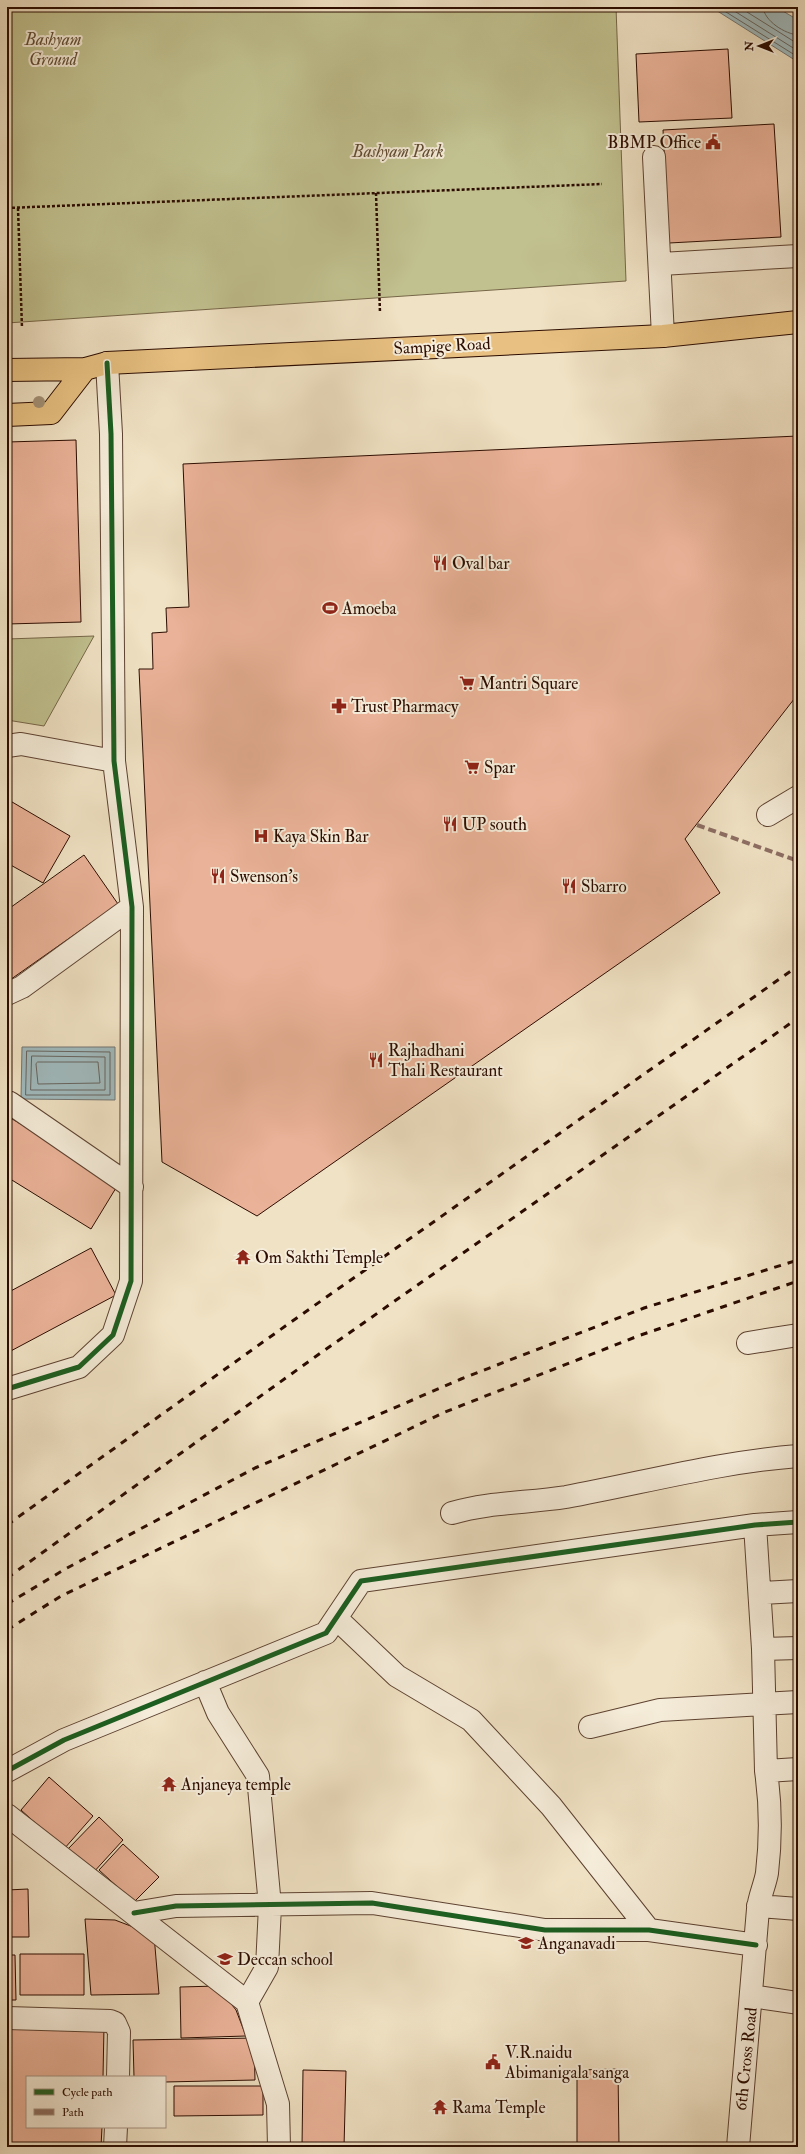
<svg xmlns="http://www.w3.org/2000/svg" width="805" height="2154" viewBox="0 0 805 2154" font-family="'IM FELL Double Pica',serif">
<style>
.green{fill:#c1c18f;stroke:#766648}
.water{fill:#a0bbbf;stroke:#727573}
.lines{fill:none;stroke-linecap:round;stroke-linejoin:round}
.shore{stroke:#666460;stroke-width:1}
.building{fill:#eab298;stroke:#2c0c00}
.minor-casing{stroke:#5d4231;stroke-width:24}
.major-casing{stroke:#2c0c00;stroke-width:24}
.path{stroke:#2c0c00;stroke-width:2.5;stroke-dasharray:3 2;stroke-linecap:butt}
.minor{stroke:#f5ecd9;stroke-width:22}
.major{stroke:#e8c182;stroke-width:22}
.rail{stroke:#2c0c00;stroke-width:3;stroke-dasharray:7 7;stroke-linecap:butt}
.quiet{stroke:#8d6e63;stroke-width:4;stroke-dasharray:8 4;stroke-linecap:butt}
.cycleway-casing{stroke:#f5ecd9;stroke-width:8}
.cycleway{stroke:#1b5e20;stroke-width:5}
.tree{fill:#a18f74}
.labels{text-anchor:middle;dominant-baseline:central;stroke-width:4;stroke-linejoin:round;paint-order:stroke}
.park-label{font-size:17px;font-style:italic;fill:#604b32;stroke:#f5ecd9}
.poi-label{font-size:17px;fill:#2c0c00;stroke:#f5ecd9;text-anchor:start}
.street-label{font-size:17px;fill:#2c0c00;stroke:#f5ecd9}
</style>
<rect width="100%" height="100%" fill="#f0e2c4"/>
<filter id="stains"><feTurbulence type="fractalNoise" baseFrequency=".005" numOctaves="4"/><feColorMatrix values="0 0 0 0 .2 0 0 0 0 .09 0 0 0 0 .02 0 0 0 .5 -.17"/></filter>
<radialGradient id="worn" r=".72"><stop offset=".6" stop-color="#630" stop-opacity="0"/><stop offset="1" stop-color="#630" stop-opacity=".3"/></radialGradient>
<path class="green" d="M7 7H616L626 281 7 323Z
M94 636 44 726 7 720V639Z"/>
<path class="water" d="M711 7H776L798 20V62Z
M22 1047H115V1100L21 1099Z"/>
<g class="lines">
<path class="shore" d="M718 7 798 57
M728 7 798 51
M739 7 798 44
M763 7C764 21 785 34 798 35
M27 1051 110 1052V1095H26Z
M32 1056 105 1057V1090H31Z
M38 1062H98L100 1083 38 1084 36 1064Z"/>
</g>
<path class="building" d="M728 49 732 118 639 122 636 54Z
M774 124 781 237 669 243 663 130Z
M798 436V694L685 839 720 893 257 1216 162 1162 139 669H153L152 633 167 632 166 608 189 607 183 464Z
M76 440 81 622 7 624V442Z
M7 799 70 836 43 883 7 863Z
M84 855 118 904 7 982V910Z
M9 1117 119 1183 91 1229 7 1177V1119Z
M91 1248 116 1295 7 1353V1293Z
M49 1777 93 1816 64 1849 21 1810Z
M99 1817 123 1840 92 1874 67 1850Z
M123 1844 159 1877 134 1902 99 1870Z
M28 1889 29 1937H7V1890Z
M85 1919 115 1920 154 1935 159 1994 91 1995Z
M20 1954H84V1995H20Z
M7 1955H15L16 2000H7Z
M217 1986 236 2010 246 2036 181 2038 180 1987Z
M7 2025 104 2027 103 2077H27V2127H102L101 2147H7Z
M254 2038 255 2080 165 2082V2077H134L133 2040Z
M618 2069 619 2147H577V2070Z
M303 2070 346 2071 344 2147H302Z
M174 2086H263V2115L174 2116Z"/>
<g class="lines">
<g class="minor-casing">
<path id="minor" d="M654 157 663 336
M661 264 798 256
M7 746 21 744 114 761
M768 815 798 797
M7 994 22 987 132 907
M7 1105 10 1103 132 1187
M748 1343 798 1335
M7 1389 79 1367 113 1335 131 1281 132 907 114 761 111 434 107 363
M452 1513C489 1502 528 1503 566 1497 643 1483 719 1462 798 1456
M755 1525 763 1649 766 1771
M760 1593 798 1591
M336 1618 397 1676 471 1720 551 1806 649 1930
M763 1649 798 1648
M205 1682 218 1713 258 1776 270 1906 267 1967 247 2002
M590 1727 660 1710 798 1702
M7 1771 64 1740 326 1633 361 1581 755 1525 798 1522
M7 1815 247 2002 278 2104 279 2147
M758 1906 798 1909
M134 1913 176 1906 372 1903 545 1930H649L756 1945
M752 1996 798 2003
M7 2018 110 2021 115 2023 119 2032 118 2077
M115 2147 116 2127
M738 2147C745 2068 751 1988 758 1909 759 1897 765 1885 767 1873 771 1839 771 1806 766 1771L798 1769"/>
</g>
<g class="major-casing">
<path id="major" d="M7 370 85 369 107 363 663 336 798 322
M7 415 51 413 85 369"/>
</g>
<path class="path" d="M376 193 380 313
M7 208 602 184
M18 208 22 328"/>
<use href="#minor" class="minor"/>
<use href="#major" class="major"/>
<path class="rail" d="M7 1525 291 1322 798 966
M7 1578 315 1357 798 1018
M7 1604 67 1568 255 1468 461 1379 644 1308 798 1260
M7 1630 61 1596 445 1412 638 1336 798 1281"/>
<path class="quiet" d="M697 825 798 861"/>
<g class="cycleway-casing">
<path id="cycleway" d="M7 1389 79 1367 113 1335 131 1281 132 907 114 761 111 434 107 363
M7 1771 64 1740 326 1633 361 1581 755 1525 798 1522
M134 1913 176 1906 372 1903 545 1930H649L756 1945"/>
</g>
<use href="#cycleway" class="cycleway"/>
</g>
<circle class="tree" cx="39" cy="402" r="6"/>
<defs>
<g id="civic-bare" transform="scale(1.2)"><path d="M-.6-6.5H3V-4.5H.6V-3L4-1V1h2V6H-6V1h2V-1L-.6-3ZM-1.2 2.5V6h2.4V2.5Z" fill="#8f2418" stroke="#f5ecd9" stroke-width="2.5" paint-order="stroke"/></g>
<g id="restaurant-bare" transform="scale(1.2)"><path d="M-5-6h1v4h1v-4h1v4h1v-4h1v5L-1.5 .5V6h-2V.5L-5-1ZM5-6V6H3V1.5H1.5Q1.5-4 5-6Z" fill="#8f2418" stroke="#f5ecd9" stroke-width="2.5" paint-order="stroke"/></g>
<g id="stadium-bare" transform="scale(1.2)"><path d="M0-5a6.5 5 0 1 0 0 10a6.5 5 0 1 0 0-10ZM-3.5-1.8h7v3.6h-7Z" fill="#8f2418" stroke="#f5ecd9" stroke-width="2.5" paint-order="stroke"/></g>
<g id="supermarket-bare" transform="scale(1.2)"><path d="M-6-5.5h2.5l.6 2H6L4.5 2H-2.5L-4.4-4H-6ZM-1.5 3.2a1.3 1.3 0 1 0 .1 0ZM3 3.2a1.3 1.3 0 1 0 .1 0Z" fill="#8f2418" stroke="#f5ecd9" stroke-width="2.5" paint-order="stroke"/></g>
<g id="pharmacy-bare" transform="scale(1.2)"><path d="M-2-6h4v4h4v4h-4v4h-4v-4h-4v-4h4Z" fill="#8f2418" stroke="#f5ecd9" stroke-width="2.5" paint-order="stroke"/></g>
<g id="hospital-bare" transform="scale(1.2)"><path d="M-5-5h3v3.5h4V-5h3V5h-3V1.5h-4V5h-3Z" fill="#8f2418" stroke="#f5ecd9" stroke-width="2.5" paint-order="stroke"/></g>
<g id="temple-bare" transform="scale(1.2)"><path d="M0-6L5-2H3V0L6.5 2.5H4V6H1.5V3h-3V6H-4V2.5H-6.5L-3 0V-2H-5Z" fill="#8f2418" stroke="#f5ecd9" stroke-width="2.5" paint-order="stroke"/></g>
<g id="school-bare" transform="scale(1.2)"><path d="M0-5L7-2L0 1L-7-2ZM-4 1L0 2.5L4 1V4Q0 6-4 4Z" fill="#8f2418" stroke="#f5ecd9" stroke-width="2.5" paint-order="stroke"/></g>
</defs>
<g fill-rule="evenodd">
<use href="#civic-bare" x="713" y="142"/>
<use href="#restaurant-bare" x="440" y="563"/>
<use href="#stadium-bare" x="330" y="608"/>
<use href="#supermarket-bare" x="467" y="683"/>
<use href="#pharmacy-bare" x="339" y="706"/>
<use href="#supermarket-bare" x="472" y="767"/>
<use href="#restaurant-bare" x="450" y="824"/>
<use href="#hospital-bare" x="261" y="836"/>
<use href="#restaurant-bare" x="218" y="876"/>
<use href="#restaurant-bare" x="569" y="886"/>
<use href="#restaurant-bare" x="376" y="1060"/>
<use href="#temple-bare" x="243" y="1257"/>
<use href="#temple-bare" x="169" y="1784"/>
<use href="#school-bare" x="526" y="1943"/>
<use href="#school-bare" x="225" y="1959"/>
<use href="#civic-bare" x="493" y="2062"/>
<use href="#temple-bare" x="440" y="2107"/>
</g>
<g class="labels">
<g class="park-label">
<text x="53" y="39">Bashyam<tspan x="53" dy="20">Ground</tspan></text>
<text x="398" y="151">Bashyam Park</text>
</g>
<g class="poi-label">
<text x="701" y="142" text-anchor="end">BBMP Office</text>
<text x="452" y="563">Oval bar</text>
<text x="342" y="608">Amoeba</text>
<text x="479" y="683">Mantri Square</text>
<text x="351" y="706">Trust Pharmacy</text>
<text x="484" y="767">Spar</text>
<text x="462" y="824">UP south</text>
<text x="273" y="836">Kaya Skin Bar</text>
<text x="230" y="876">Swenson's</text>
<text x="581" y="886">Sbarro</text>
<text x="388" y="1050">Rajhadhani<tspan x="388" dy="20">Thali Restaurant</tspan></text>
<text x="255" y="1257">Om Sakthi Temple</text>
<text x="181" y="1784">Anjaneya temple</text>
<text x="538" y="1943">Anganavadi</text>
<text x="237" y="1959">Deccan school</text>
<text x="505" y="2052">V.R.naidu<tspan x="505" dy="20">Abimanigala sanga</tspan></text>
<text x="452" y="2107">Rama Temple</text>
</g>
<g class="street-label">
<text transform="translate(442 346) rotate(-3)">Sampige Road</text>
<text transform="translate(746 2059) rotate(-84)">6th Cross Road</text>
</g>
</g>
<rect width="805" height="2154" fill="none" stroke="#f0e2c4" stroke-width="24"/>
<rect x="8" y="8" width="789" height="2138" fill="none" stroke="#2c0c00" stroke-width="2"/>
<rect x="12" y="12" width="781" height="2130" fill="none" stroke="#2c0c00"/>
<rect x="26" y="2076" width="140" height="52" fill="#f5ecd9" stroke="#a59282"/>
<rect x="34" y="2089" width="20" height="6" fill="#1b5e20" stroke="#a59282"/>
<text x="62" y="2096" font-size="12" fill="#2c0c00">Cycle path</text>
<rect x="34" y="2109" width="20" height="6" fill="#8d6e63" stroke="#a59282"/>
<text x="62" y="2116" font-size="12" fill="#2c0c00">Path</text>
<g transform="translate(759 46) rotate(270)" stroke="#f5ecd9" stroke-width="3" paint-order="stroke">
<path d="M0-3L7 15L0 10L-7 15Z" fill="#2c0c00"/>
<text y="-6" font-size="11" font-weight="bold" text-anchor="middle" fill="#2c0c00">N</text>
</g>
<rect width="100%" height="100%" filter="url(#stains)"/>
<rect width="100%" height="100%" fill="url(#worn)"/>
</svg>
